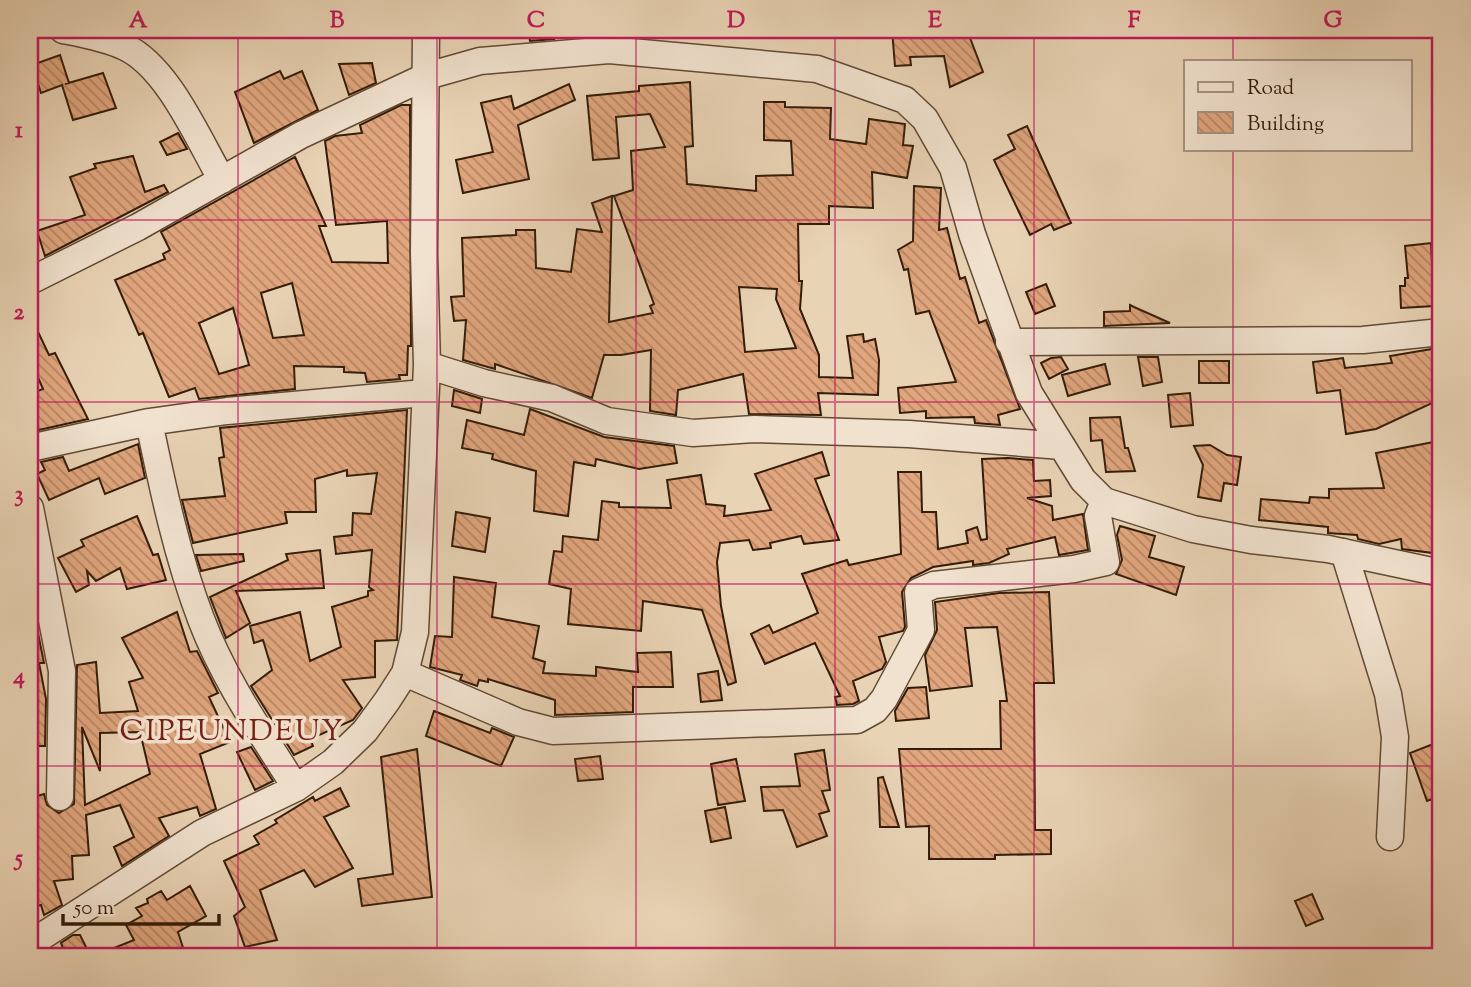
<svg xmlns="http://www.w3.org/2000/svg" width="1471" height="987" viewBox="0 0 1471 987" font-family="'Sorts Mill Goudy',serif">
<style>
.building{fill:url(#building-back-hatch);stroke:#341c09;stroke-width:2;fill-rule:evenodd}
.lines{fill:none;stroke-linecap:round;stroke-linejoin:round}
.minor-casing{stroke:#614a34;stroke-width:29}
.minor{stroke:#f1e2cf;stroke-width:26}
.grid{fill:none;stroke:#c2185b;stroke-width:2;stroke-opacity:0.55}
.labels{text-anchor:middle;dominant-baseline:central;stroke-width:7;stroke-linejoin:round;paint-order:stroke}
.quarter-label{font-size:30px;letter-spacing:2px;fill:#7a1f14;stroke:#f1e2cf}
.neatline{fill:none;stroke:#c2185b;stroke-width:2.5}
.grid-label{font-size:23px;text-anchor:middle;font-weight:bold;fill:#c2185b}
</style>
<defs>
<pattern id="building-back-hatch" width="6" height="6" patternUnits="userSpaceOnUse" patternTransform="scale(1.75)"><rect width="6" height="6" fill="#e1a67e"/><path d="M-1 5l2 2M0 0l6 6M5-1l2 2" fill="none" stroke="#b78665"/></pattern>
</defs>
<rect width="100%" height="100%" fill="#e9d3b5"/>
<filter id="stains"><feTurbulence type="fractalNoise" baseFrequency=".00286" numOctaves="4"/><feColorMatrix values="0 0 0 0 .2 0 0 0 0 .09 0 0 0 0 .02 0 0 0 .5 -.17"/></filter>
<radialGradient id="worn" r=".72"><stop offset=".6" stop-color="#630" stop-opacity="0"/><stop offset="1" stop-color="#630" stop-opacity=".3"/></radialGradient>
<path class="building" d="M528 30H552L554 39 530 41Z
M892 30H967L983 72 950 87 944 56 910 57 911 65 895 66Z
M60 55 69 83 65 84 103 73 116 108 73 120 62 85 41 93 32 65Z
M372 63 376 83 349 95 339 64Z
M280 71 284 79 302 71 318 110 254 143 235 92Z
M690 82 693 146 685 147 687 184 756 191V176L793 175 791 141 764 140V102H785V107L831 108 830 139 866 144 869 119 905 124 903 145 913 146 907 178 872 172 873 208 829 206V224H798L799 281H802L800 309 819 355V377L853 378 847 336 863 334 864 342 875 339 879 360 878 395 818 393 821 415 749 414 743 374 678 390 676 415 650 411 651 350 621 355H604L592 398 495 364V369L463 360 466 320 454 321 451 297 464 296 462 238 516 235V230H535L536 268 571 272 577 229 602 232 592 203 612 196 609 322 653 313 650 306 654 304 614 196 633 190 631 151 665 147 650 114 616 117 619 158 593 160 587 96 639 91V86ZM739 287 777 289 776 299 796 348 745 352Z
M569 84 575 100 518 125 529 179 463 193 456 160 493 152 481 103 511 96 514 109Z
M401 105H410L411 346H408L407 375H399L400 379 367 382 365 373 344 372V367L294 366 295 389 199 399 195 388 169 397 143 333 139 335 115 280 165 259 163 254 170 250 161 232 295 157 326 226H319L332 262 388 263 387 221 336 225 325 141 335 136 362 133 360 125ZM292 283 304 335 273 338 261 293ZM233 308 249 365 219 374 199 323Z
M1027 126 1071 223 1054 230 1051 224 1030 235 994 160 1015 149 1008 135Z
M178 133 187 149 167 155 160 142Z
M133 156 145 192 164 185 168 192 45 256 37 231 85 215 70 177 96 168 94 164Z
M914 186 941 188 939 230 947 228 960 279 965 277 979 323 986 320 1020 409 998 415 1000 425 975 423 974 417 926 418V411L900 413 898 388 956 382 929 311 916 314 908 269 904 270 898 250 913 241Z
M1431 243 1434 306 1401 308 1400 286H1405V278H1408L1405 246Z
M1046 284 1055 306 1035 314 1026 292Z
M1130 305 1134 307 1170 323 1104 326V312L1130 311Z
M30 315 49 355 55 353 88 419 30 432V394L43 389 30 359Z
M1438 348 1441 399 1376 429 1346 434 1340 390 1317 393 1313 362 1343 358 1345 368 1392 363 1390 356Z
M1061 357 1068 369 1049 379 1041 363 1051 358Z
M1138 357H1158L1162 382 1143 386Z
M1199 361H1229V383H1199Z
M1105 364 1110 384 1068 396 1062 375Z
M454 390 482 399 480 413 452 406Z
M1190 393 1193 425 1171 427 1168 395Z
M530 409 604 437 674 446 677 463 639 469 596 459 595 466 574 462 568 516 534 511 536 471 492 459 493 454 462 448 467 420 524 435Z
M407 410 397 640 375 641V677L343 680 362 708 353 720 310 739 313 746 294 755 251 686 272 670 263 640 254 643 250 626 300 612 310 661 341 647 332 607 368 596V591L373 590 369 587 372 550 336 554 334 537 352 535 353 513 371 514 377 473 347 476V470L315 479 316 512H285L287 523 193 543 182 500 225 496 219 458 224 457 220 428Z
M1120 417 1125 448H1128L1135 471 1106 472 1102 440 1091 441 1090 418Z
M1439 441 1441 458 1434 460 1441 489 1434 491 1441 522V554L1402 549 1401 539 1379 544 1358 539 1357 535 1328 533V527L1259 520 1261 499 1309 503 1310 497 1329 498V489L1384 488 1376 453Z
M138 444 145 478 105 494 99 478 49 500 37 474 45 470 41 462 63 457 69 471Z
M1210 445 1227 455 1241 457 1237 485 1224 483 1221 501 1198 497 1203 465 1194 446Z
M822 452 829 475 815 479 839 540 804 544 801 536 770 543 771 548 753 550 749 540 720 543 717 562 721 606 736 682 728 685 702 610 643 601 641 631 568 624 571 589 549 584 554 551 562 552 563 536 598 540 602 501 619 503V507L671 508 667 480 701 475 706 504 725 506 724 516 771 510 755 474Z
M1008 458 1033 460 1034 481 1050 480 1051 496 1027 498 1052 506 1053 520 1083 514 1088 550 1059 555 1055 537 1007 549 1009 554 989 563 973 565V561L933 567 911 578 902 592 905 627 903 631 879 637 886 662 882 669 853 681 859 701 853 704 837 705 835 697 840 696 815 643 765 664 751 634 769 625 773 633 818 613 802 574 847 560 849 565 901 554 898 472H921L922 512H936L938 549 968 543 966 531 977 527 981 540 987 539 982 459Z
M456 512 490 518 485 552 452 546Z
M137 516 153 555 158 554 166 580 127 589 120 568 96 581 87 571 89 585 76 592 58 558 84 546 81 540Z
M1120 526 1155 536 1149 557 1184 567 1176 595 1116 574 1122 560 1117 535Z
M320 550 324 588 236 591 250 623 226 638 210 597 288 560 286 554Z
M243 554 244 561 201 571 196 555Z
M454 577 496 583 492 617 539 626 533 658 545 662 543 673 596 676V667L638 672 637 653 671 652 673 687H633V712L555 715V700L488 679V682L479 680 477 686 460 680 462 675 430 667 435 636 452 637Z
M1049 592 1054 683H1034L1035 830H1051V854L995 855V859H929V826L906 827 899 749H1001L1000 701H1007L997 627 965 628 972 686 930 691 925 655 937 630 935 602 999 593Z
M177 612 190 652 197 651 218 693 209 697 230 742 200 754 216 809 200 816 197 807 159 818 169 836 122 866 114 847 134 837 120 805 86 815 89 855 72 856 73 879 54 881 62 905 44 915 41 905 30 908V798L44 794 47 805 59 813 74 804 77 665 96 662 100 713 138 711 129 682 143 678 122 638ZM82 727 100 771V733L140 732 150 774 85 805Z
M30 633H38L44 663H39L46 699 45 746H30Z
M718 671 722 700 701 702 698 674Z
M926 687 929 718 896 721 895 711 908 688Z
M434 711 490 733 492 728 514 737 501 766 426 736Z
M1433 744 1441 765V796L1427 801 1410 753Z
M251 747 273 781 255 790 237 752Z
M417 749 432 897 362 906 358 879 393 874 381 757Z
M824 750 830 790 822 791 829 811 819 814 827 836 797 847 783 810 764 811 761 787 800 786 795 754Z
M600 756 603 779 578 781 575 759Z
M736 759 745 801 718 805 711 764Z
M883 777 899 827H880L878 778Z
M340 788 349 806 324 817 353 868 315 887 304 870 260 890 277 940 245 947 234 916 245 907 224 861 259 844 254 836 277 823 275 820 313 797 315 801Z
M725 807 731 838 711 842 705 811Z
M190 886 206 916 178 932 186 957H92L134 940 126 925 142 916 136 908 148 903 147 899 161 891 167 900Z
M1312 894 1323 919 1306 926 1295 901Z
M73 935H80L91 957H66L61 943Z"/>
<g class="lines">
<g class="minor-casing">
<path id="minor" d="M63 30C83 34 106 38 125 47 168 67 198 139 222 180
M30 281 138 227 301 135 427 76 480 61 609 50 817 69 905 100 925 119 953 168 972 234 1029 393 1083 480 1104 501 1193 529 1251 540 1328 549 1441 573
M1009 342 1363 340 1441 332
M427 365 484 383 552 398 607 421 693 433 754 429 909 434 1062 446
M149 422C163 489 177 556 201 619 224 680 262 734 296 788
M30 448 149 422 227 411 424 393
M30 508 62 671 60 797
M1344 552 1388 694 1395 737 1390 837
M405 673 518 722 553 731 857 720 875 710 884 699 921 630 918 592 934 585 1074 569 1106 562 1098 516 1104 501
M30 944 202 833 296 788 333 762 365 731 387 701 405 673 415 632 427 365 424 253 426 30"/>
</g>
<use href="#minor" class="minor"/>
</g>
<path class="grid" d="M238 30V957M437 30V957M636 30V957M835 30V957M1034 30V957M1233 30V61M1233 149V957M30 220H1441M30 402H1441M30 584H1441M30 766H1441"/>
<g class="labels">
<g class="quarter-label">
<text x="232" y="732">CIPEUNDEUY</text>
</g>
</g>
<rect width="1471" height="987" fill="none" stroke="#e9d3b5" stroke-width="77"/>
<rect x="1184" y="60" width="228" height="91" fill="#f1e2cf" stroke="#a59380" stroke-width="2"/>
<rect x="1198" y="82" width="35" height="10" fill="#f1e2cf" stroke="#a59380" stroke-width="2"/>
<text x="1247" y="94" font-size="21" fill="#341c09">Road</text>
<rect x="1198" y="112" width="35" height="21" fill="url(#building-back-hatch)" stroke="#a59380" stroke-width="2"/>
<text x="1247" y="130" font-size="21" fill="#341c09">Building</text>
<path d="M63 914v10h156v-10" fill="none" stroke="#341c09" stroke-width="3.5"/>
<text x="74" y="914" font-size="21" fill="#341c09" stroke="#f1e2cf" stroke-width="5" paint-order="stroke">50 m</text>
<rect x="38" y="38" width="1394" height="910" class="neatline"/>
<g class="grid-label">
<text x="138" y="27">A</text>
<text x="337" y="27">B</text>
<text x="536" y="27">C</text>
<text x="736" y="27">D</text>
<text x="935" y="27">E</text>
<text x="1134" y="27">F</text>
<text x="1333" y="27">G</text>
<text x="19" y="137">1</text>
<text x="19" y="319">2</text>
<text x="19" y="501">3</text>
<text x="19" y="683">4</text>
<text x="19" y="865">5</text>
</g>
<rect width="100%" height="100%" filter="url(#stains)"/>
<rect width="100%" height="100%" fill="url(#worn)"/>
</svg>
